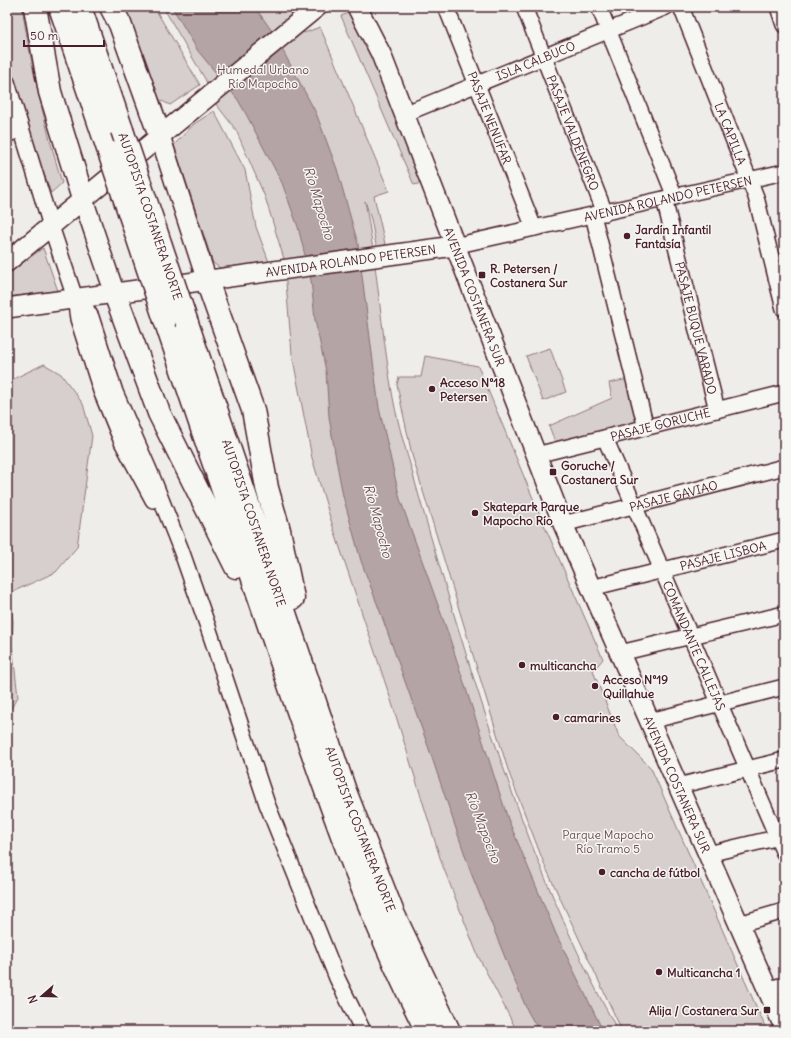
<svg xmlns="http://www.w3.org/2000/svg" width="791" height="1038" viewBox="0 0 791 1038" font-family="Delius,sans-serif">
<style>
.green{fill:#d7cfce;stroke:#90777c}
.water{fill:#b4a4a5;stroke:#8a6f74}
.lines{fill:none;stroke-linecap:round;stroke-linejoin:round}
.minor-casing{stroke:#4a1f2b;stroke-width:18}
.major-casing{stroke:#4a1f2b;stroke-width:22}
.highway-casing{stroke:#4a1f2b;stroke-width:25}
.minor{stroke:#f6f6f2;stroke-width:15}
.major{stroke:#f6f6f2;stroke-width:19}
.highway{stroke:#f6f6f2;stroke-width:22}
.highway-bridge-casing{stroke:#4a1f2b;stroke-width:25;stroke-linecap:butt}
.highway-bridge{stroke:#f6f6f2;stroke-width:22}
.poi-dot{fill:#4a1f2b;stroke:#f6f6f2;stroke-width:1.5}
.labels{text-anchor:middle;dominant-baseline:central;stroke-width:3;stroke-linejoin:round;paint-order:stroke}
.street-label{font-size:12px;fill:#4a1f2b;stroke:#f6f6f2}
.park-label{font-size:12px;fill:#6d4b54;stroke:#f6f6f2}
.poi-label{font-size:12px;font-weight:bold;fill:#4a1f2b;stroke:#f6f6f2;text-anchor:start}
.water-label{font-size:13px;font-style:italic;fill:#6f4e56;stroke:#f6f6f2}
</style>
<rect width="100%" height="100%" fill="#efedea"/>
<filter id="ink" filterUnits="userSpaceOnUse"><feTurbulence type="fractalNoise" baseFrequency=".025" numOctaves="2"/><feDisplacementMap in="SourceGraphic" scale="8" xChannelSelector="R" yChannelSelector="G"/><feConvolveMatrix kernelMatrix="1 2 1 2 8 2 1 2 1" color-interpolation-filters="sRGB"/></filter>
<g filter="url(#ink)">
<path class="green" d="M7 7H22C31 67 45 125 62 183L51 193 33 144 7 57Z
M121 7H154L200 85 170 105 160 100Z
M163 7H286L304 33 320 27 389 191 374 196 386 248 377 250 371 219 365 201C377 264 381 329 392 392 396 416 403 441 410 464 422 508 435 551 448 595 493 744 542 894 618 1031H517L478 956 442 864 391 700 333 527 312 458 292 354 284 259 265 197 236 130 216 104 205 79Z
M351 12 364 34 422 183 414 185 341 16Z
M214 111 245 170 256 227 269 262 220 268 213 263 174 145 194 124Z
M43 248 58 291 7 297V274Z
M550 348 566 392 543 401 526 356Z
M425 356 478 366 542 520 603 659 593 671 619 736 651 768 767 1031H622L617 1020 545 866 509 773 412 455 397 385 399 377H421Z
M44 364 61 374 83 404 92 436 77 547 56 572 10 593 13 622 12 644 18 697 10 710 7 705V382Z
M629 379 639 425 557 447 549 426 612 398 609 383Z"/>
<path class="water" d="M172 7H255L274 34 316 113 337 169 358 244 379 408 400 499 448 633 508 819 556 934 603 1031H539L528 1012 510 970 471 873 429 749 381 614 361 561 343 496 336 459 329 417 326 371 315 320 311 280 298 227 282 183 246 114 238 100 198 51Z"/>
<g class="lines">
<g class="minor-casing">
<g id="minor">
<path id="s1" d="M446 7 534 228"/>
<path id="s2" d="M524 7 605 213"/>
<path d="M599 7 675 197"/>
<path id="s3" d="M681 7 756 197 784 309"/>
<path d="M778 7 784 25"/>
<path d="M7 82 51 226 75 298 78 319 101 391 122 442 153 500"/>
<path id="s4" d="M404 114 666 7"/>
<path d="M7 134 21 130"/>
<path id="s5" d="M664 199 717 410"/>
<path d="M593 215 646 428"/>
<path id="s6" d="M454 246 784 172"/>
<path d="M75 298 85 307 91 317 115 392 153 479 181 550 208 627 267 804 337 978 363 1031"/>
<path id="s7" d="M605 438 784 853"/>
<path id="s8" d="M536 455 784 393"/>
<path id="s9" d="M563 524 784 467"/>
<path id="s10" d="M591 588 784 540"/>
<path d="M620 653 784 614"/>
<path d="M650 721 784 687"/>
<path d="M678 786 784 760"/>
<path d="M708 854 784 836"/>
<path d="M739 924 784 911"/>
<path d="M768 989 784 985"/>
</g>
</g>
<g class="major-casing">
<g id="major">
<path id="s11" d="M357 7 381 54 563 524 784 1027"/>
<path d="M160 136 207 281"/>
<path d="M83 199 115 294"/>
<path d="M7 262 317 7"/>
<path id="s12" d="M7 308 454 246"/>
</g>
</g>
<g class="highway-casing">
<g id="highway">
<path d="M35 7 50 92 83 199"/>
<path d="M60 7 109 152"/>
<path d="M80 7 122 130"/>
<path d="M111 7 120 24 160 136"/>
<path d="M207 281 253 410 267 488 279 530 293 598"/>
<path d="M115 294 159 413 236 567"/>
<path d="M165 320C205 436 244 553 284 670 326 793 367 915 427 1031"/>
<path id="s13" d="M187 323 345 791 393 913 449 1031"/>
</g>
</g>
<use href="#minor" class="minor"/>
<use href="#major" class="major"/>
<use href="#highway" class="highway"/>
<g class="highway-bridge-casing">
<g id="highway-bridge">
<path id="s14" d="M122 130 187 323"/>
<path d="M109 152 165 320"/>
</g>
</g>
<use href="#highway-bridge" class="highway-bridge"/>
</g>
</g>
<g class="poi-dot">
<circle cx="627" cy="236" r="4"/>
<rect x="478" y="271" width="8" height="8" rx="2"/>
<circle cx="432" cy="389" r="4"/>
<rect x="549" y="468" width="8" height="8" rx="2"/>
<circle cx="475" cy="513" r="4"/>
<circle cx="522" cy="665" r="4"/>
<circle cx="595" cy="686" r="4"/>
<circle cx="556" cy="717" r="4"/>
<circle cx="602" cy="872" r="4"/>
<circle cx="659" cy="972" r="4"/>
<rect x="763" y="1006" width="8" height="8" rx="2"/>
</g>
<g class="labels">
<g class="street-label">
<text stroke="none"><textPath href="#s4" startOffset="142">ISLA CALBUCO</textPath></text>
<text stroke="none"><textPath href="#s1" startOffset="119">PASAJE NENUFAR</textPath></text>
<text stroke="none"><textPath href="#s2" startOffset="135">PASAJE VALDENEGRO</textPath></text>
<text stroke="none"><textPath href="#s3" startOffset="136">LA CAPILLA</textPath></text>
<text stroke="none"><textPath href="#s6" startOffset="219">AVENIDA ROLANDO PETERSEN</textPath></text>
<text stroke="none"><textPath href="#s14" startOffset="91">AUTOPISTA COSTANERA NORTE</textPath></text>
<text stroke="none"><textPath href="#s12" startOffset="347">AVENIDA ROLANDO PETERSEN</textPath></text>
<text stroke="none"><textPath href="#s11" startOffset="313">AVENIDA COSTANERA SUR</textPath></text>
<text stroke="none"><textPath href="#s5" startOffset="133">PASAJE BUQUE VARADO</textPath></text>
<text stroke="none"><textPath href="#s8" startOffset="128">PASAJE GORUCHE</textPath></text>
<text stroke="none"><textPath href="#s9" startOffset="114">PASAJE GAVIAO</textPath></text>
<text stroke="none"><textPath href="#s13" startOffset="211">AUTOPISTA COSTANERA NORTE</textPath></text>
<text stroke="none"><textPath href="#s10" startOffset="136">PASAJE LISBOA</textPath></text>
<text stroke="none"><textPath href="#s7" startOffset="226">COMANDANTE CALLEJAS</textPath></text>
<text stroke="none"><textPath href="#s11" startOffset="841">AVENIDA COSTANERA SUR</textPath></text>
<text stroke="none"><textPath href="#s13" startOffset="535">AUTOPISTA COSTANERA NORTE</textPath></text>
</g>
<g class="park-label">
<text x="263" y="69">Humedal Urbano<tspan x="263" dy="14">Río Mapocho</tspan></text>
<text x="608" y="834">Parque Mapocho<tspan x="608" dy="14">Río Tramo 5</tspan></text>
</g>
<g class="poi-label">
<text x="635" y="229">Jardín Infantil<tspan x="635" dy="14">Fantasía</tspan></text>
<text x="490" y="268">R. Petersen /<tspan x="490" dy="14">Costanera Sur</tspan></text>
<text x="440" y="382">Acceso N°18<tspan x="440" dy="14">Petersen</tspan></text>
<text x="561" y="465">Goruche /<tspan x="561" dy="14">Costanera Sur</tspan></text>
<text x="483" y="506">Skatepark Parque<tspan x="483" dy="14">Mapocho Río</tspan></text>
<text x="530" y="665">multicancha</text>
<text x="603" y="679">Acceso N°19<tspan x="603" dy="14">Quillahue</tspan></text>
<text x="564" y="717">camarines</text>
<text x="610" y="872">cancha de fútbol</text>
<text x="667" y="972">Multicancha 1</text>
<text x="759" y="1010" text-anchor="end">Alija / Costanera Sur</text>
</g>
<g class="water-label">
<text transform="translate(319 203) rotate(73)">Río Mapocho</text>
<text transform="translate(378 521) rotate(75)">Río Mapocho</text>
<text transform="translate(483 827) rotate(69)">Río Mapocho</text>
</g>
</g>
<rect width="791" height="1038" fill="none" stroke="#f6f6f2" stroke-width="24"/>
<rect x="12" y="12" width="767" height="1014" fill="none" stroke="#4a1f2b" stroke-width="1.5" filter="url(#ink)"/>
<g transform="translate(42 996) rotate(250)" stroke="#f6f6f2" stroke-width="3" paint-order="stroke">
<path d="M0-3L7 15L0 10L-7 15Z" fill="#4a1f2b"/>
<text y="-6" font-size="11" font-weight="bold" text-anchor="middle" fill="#4a1f2b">N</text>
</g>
<path d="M24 40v6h80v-6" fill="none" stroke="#4a1f2b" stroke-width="2"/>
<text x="30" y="40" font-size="12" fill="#4a1f2b" stroke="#f6f6f2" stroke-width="3" paint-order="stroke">50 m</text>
</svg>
